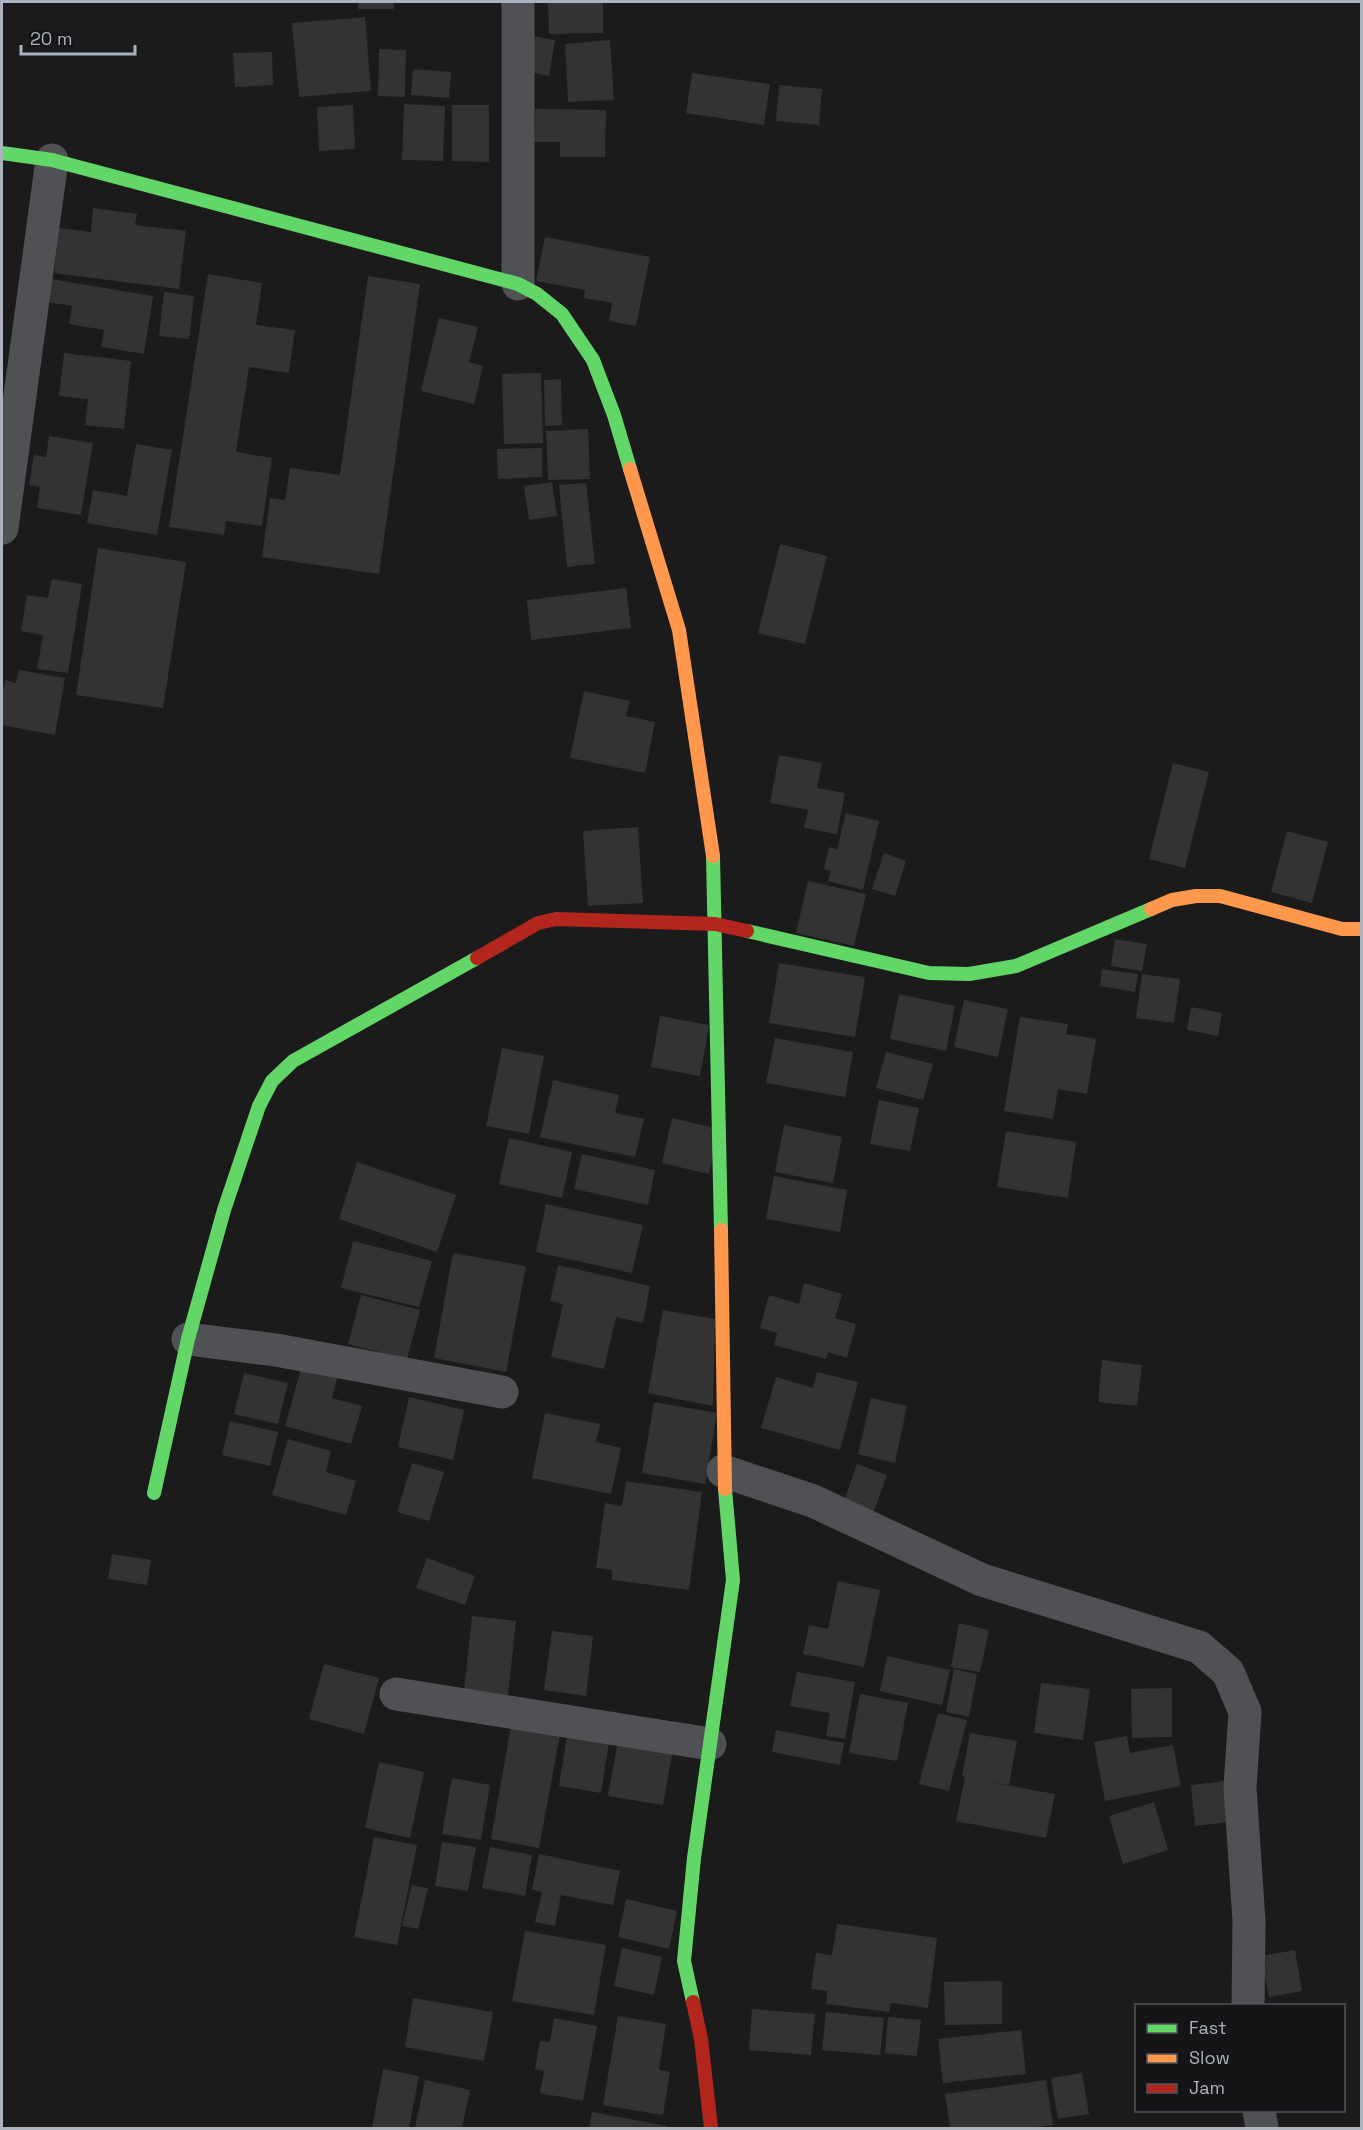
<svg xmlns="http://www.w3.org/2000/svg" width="1363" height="2130" viewBox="0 0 1363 2130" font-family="'Space Grotesk',sans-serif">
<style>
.building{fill:#333334}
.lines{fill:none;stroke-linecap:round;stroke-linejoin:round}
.street{stroke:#4f5155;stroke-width:33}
.fast{stroke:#63d668;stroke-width:14}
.slow{stroke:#ff974d;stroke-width:14}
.jam{stroke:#b3261e;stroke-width:14}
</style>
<rect width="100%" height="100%" fill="#1b1b1c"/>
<path class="building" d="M358 2H394V9H358Z
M548 2H603V33L549 34Z
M365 17 371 91 299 97 292 23Z
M531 36 555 40 549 76 525 71Z
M610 40 614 100 568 102 565 44Z
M379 49 406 50 405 97 378 96Z
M272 52 273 85 235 87 233 53Z
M413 69 451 72 449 98 411 95Z
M692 73 770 84 764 125 686 113Z
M779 85 822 89 819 125 776 121Z
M404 104 445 106 443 161 402 160Z
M353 105 355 149 319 151 317 107Z
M452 105H489V162L452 161Z
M535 109 606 110 605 157H560V142H534Z
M93 208 137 214 135 225 186 231 179 289 54 273 59 228 91 232Z
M545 237 650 257 636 326 609 321 612 303 584 298 585 290 536 281Z
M208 274 262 283 256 325 295 330 289 373 249 367 236 452 272 458 262 526 226 521 224 535 169 527Z
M368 276 420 284 379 574 262 557 270 498 285 500 290 468 340 475Z
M51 279 153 296 144 354 101 347 104 330 69 324 72 306 47 302Z
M164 292 194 296 189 339 159 336Z
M439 318 478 327 469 362 483 366 474 404 421 391Z
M64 353 131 361 124 429 85 425 88 399 59 396Z
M541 373 543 443 504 444 502 374Z
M561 379 562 425 545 426 544 380Z
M588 429 590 479 548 480 546 431Z
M49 436 93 443 81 515 37 508 40 487 29 485 34 455 46 457Z
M136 444 172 450 157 535 87 523 93 490 127 496Z
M542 448V477L498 479 497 449Z
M552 482 557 516 529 520 524 486Z
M586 483 595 564 567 567 559 485Z
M780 544 827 556 805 644 758 633Z
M98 548 186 562 163 708 76 695Z
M52 579 82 584 68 673 37 669 43 635 21 631 27 595 48 598Z
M626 588 631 628 531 640 527 600Z
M19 670 65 678 55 735 2 725V697L5 680 16 683Z
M584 691 630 701 626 716 655 722 645 773 570 758Z
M779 755 822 763 817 788 845 793 837 834 804 828 808 810 770 803Z
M1173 763 1209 772 1185 868 1149 859Z
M846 813 879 821 863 890 828 881 831 871 824 869 829 847 837 849Z
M638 827 643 903 588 906 583 831Z
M1287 831 1328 842 1312 903 1271 892Z
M884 853 906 861 895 896 872 889Z
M808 881 866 894 854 946 796 933Z
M1115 939 1147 944 1142 971 1111 966Z
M779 963 865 977 855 1037 769 1023Z
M1102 969 1138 974 1135 992 1100 986Z
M1142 974 1180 979 1174 1023 1136 1018Z
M899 994 955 1006 946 1051 890 1039Z
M964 1000 1008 1009 998 1057 954 1047Z
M1191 1007 1222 1013 1218 1036 1187 1030Z
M660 1016 709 1025 700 1076 651 1067Z
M1020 1017 1068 1024 1066 1034 1096 1039 1087 1094 1058 1089 1053 1119 1004 1111Z
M775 1038 853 1052 845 1097 766 1083Z
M502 1048 544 1056 529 1134 486 1126Z
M886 1052 933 1064 923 1100 876 1088Z
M553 1080 619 1095 615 1113 644 1119 635 1157 540 1137Z
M879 1100 919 1108 910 1151 870 1144Z
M672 1118 719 1129 709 1174 662 1163Z
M784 1125 842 1137 833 1183 775 1172Z
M1006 1131 1076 1142 1068 1198 997 1187Z
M509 1138 572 1152 562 1198 499 1184Z
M582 1154 655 1170 648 1205 574 1189Z
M357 1162 456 1195 437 1252 339 1219Z
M774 1176 847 1190 840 1232 766 1219Z
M546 1204 643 1225 632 1273 536 1252Z
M353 1241 432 1261 419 1307 341 1288Z
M453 1253 526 1266 506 1372 434 1358Z
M558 1265 650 1286 643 1323 616 1317 604 1369 551 1357 563 1304 550 1301Z
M804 1283 842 1294 835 1318 856 1324 847 1358 828 1352 826 1359 774 1345 777 1333 760 1328 769 1295 799 1304Z
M361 1295 420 1310 407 1359 348 1344Z
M663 1310 715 1319 713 1406 648 1393Z
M1102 1360 1142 1365 1137 1406 1098 1402Z
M301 1369 337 1378 332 1398 362 1406 351 1444 285 1426Z
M817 1372 858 1382 840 1450 761 1428 776 1377 813 1388Z
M244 1373 288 1383 278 1424 234 1414Z
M409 1397 464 1410 453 1460 398 1447Z
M871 1398 907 1406 895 1463 858 1454Z
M654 1402 717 1413 705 1484 642 1473Z
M545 1413 600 1424 596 1442 621 1448 611 1494 532 1478Z
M230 1421 278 1432 270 1466 222 1455Z
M288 1439 331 1451 326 1472 356 1481 346 1515 272 1495Z
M412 1463 444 1472 429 1521 397 1512Z
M857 1464 887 1475 871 1519 841 1509Z
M626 1481 702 1492 689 1590 612 1580V1570L596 1568 605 1503 622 1506Z
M112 1554 151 1560 147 1585 108 1579Z
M427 1558 475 1576 465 1605 416 1588Z
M838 1581 880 1590 864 1667 803 1654 809 1625 828 1629Z
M472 1616 516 1621 508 1695 464 1691Z
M959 1623 989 1630 980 1672 951 1667Z
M552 1631 593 1636 586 1696 544 1690Z
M887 1656 950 1670 942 1705 880 1691Z
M324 1664 379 1678 364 1734 309 1719Z
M954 1669 977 1674 969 1717 946 1712Z
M797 1672 855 1682 845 1739 826 1736 830 1713 790 1706Z
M1041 1683 1090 1689 1083 1740 1034 1733Z
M1172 1688V1737L1132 1738 1131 1689Z
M860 1694 908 1703 897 1761 849 1753Z
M938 1713 967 1720 949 1791 919 1784Z
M512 1720 561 1729 539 1848 491 1839Z
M568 1729 610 1736 601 1793 559 1786Z
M776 1730 844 1743 840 1765 772 1752Z
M970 1733 1017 1741 1009 1785 989 1782 1055 1794 1046 1838 956 1821 965 1777 962 1776Z
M1127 1736 1130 1753 1173 1745 1181 1786 1105 1801 1094 1742Z
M618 1740 673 1749 663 1805 608 1796Z
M379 1762 424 1772 410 1838 365 1828Z
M452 1778 490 1785 481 1840 442 1834Z
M1233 1780 1237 1821 1195 1826 1191 1785Z
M1154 1802 1168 1850 1123 1864 1109 1816Z
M374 1837 417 1845 397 1945 354 1937Z
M442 1842 476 1847 468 1891 435 1886Z
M490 1847 532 1855 525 1896 482 1888Z
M539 1854 620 1871 613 1905 561 1895 555 1926 535 1922 542 1892 532 1889Z
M412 1885 428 1888 418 1929 402 1926Z
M626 1899 677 1911 669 1949 618 1937Z
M837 1924 937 1938 928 2008 891 2003 889 2012 826 2004 827 1991 811 1989 816 1953 832 1955Z
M525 1931 606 1945 594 2015 512 2001Z
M622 1948 662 1957 654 1995 614 1986Z
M1295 1950 1302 1991 1269 1997 1261 1956Z
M1002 1981V2024L945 2025 944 1982Z
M413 1998 493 2012 484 2061 405 2047Z
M752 2009 815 2014 811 2055 749 2050Z
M826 2012 884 2018 880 2055 822 2050Z
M618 2016 666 2024 659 2070 670 2072 663 2115 603 2105Z
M888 2017 921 2020 917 2056 885 2053Z
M554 2018 597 2026 583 2101 540 2093 544 2071 535 2069 540 2041 550 2042Z
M1021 2030 1026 2074 943 2083 938 2039Z
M383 2069 419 2076 409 2128H372Z
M1082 2073 1089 2114 1058 2119 1051 2078Z
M425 2080 470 2090 462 2128H415Z
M1046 2080 1053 2125 1030 2128H950L945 2094Z
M592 2112 667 2126V2128H589Z"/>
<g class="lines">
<path class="street" d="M518 284V2
M2 528 52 160
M188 1339 276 1350 502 1392
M723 1471 813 1501 982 1580 1199 1647 1228 1672 1245 1712 1240 1787 1249 1921 1248 2006
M396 1694 710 1744
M1259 2110 1262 2128"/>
<path class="fast" d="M2 153 52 160 518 284 537 294 562 314 593 360 614 415 630 469
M713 856 721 1230
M747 931 929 973 969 974 1016 966 1151 909
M154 1493 188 1339 224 1210 259 1106 272 1081 293 1061 477 958
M693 2002 684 1961 694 1858 733 1580 725 1489"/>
<path class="slow" d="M630 469 679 630 713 856
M1151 909 1172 900 1196 896H1220L1342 929H1362
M721 1230 725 1489"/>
<path class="jam" d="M477 958 538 923 556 919 715 924 747 931
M693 2002 701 2039 711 2128"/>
</g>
<rect width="1363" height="2130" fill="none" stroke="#acb2be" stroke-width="6"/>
<rect x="1135" y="2004" width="210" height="108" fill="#151518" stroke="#51545a" stroke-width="1.5"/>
<rect x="1147" y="2024" width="30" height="9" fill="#63d668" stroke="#51545a" stroke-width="1.5"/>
<text x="1189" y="2034" font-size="18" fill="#acb2be">Fast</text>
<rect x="1147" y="2054" width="30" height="9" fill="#ff974d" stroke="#51545a" stroke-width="1.5"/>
<text x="1189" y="2064" font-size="18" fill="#acb2be">Slow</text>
<rect x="1147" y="2084" width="30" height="9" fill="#b3261e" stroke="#51545a" stroke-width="1.5"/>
<text x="1189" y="2094" font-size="18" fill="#acb2be">Jam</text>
<path d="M21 45v9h114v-9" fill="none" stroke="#acb2be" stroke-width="3"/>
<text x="30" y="45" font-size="18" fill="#acb2be" stroke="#151518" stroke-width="4.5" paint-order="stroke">20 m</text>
</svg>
